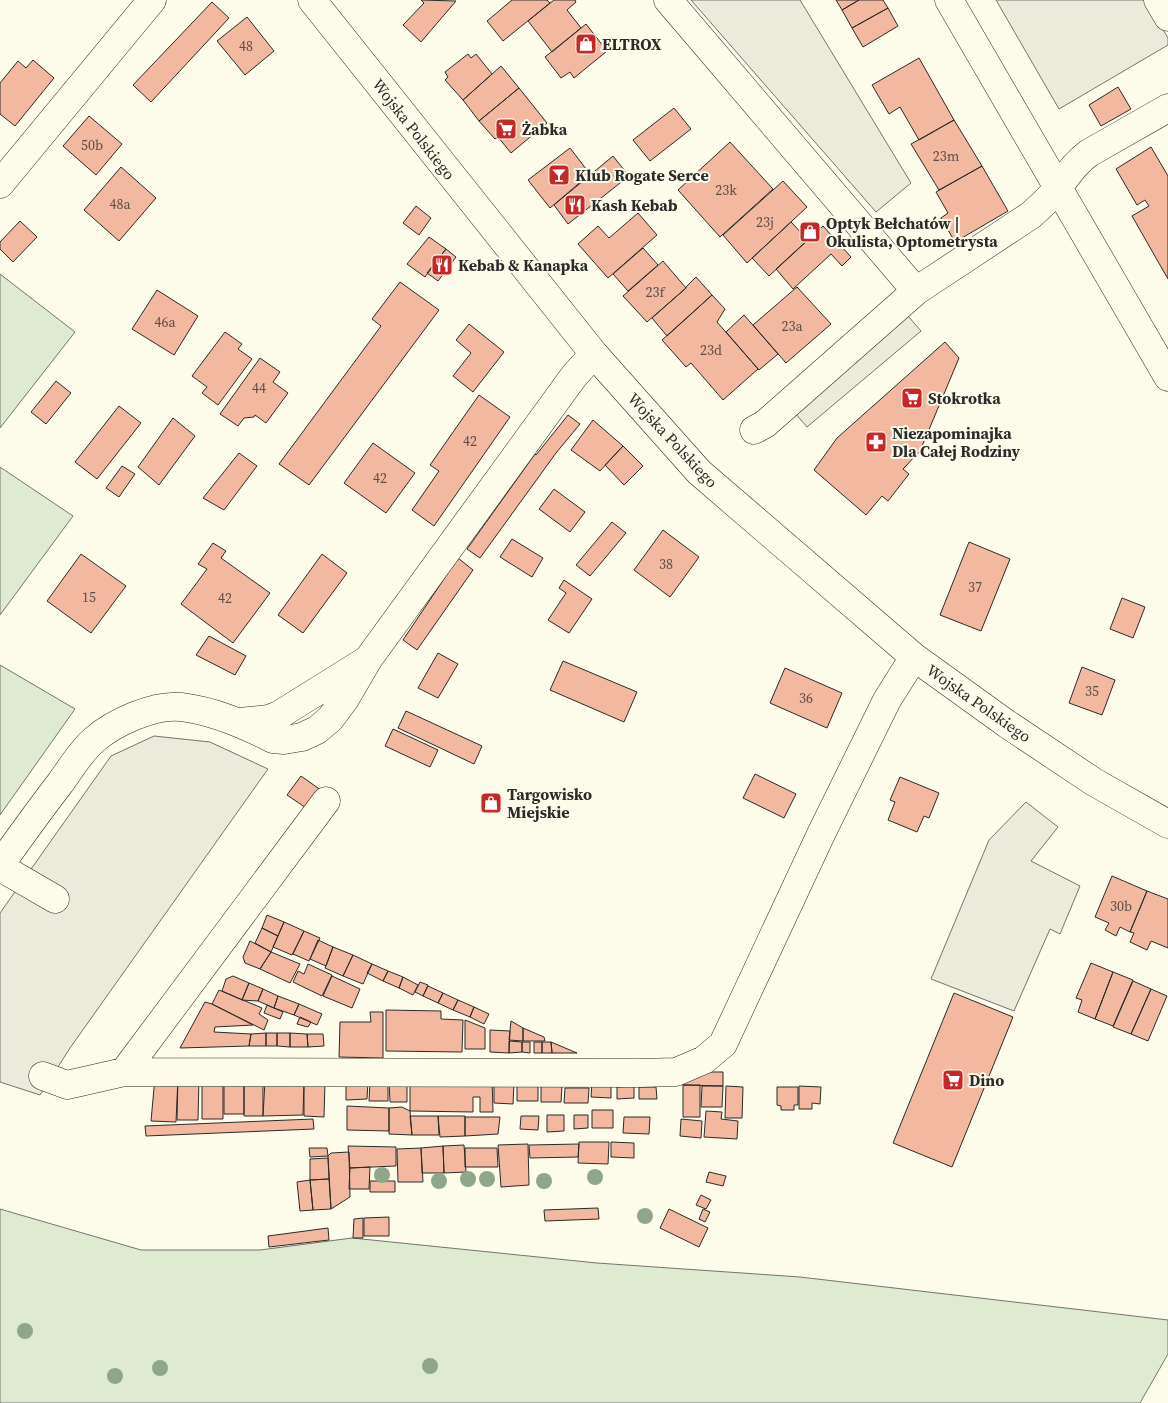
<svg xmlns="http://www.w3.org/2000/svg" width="1168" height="1403" viewBox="0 0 1168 1403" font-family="'Source Serif 4',serif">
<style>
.green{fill:#deebd1;stroke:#74746e}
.parking{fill:#eceadb;stroke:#74746e}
.building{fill:#f2b8a0;stroke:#2b2b2b}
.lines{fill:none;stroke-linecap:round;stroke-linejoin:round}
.minor-casing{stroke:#2b2b2b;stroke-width:29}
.minor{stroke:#fdfbea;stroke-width:28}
.tree{fill:#8ea78a}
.labels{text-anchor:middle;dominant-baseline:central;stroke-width:4;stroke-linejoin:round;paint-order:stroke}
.number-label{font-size:14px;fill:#5d4e48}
.poi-label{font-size:16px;font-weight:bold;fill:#2b2b2b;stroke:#fdfbea;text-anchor:start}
.street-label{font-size:16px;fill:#2b2b2b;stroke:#fdfbea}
</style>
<rect width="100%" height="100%" fill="#fdfbea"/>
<path class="green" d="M0 274 75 332 0 428Z
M0 467 73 516 0 615Z
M0 665 75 709 0 815Z
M0 1209 141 1250H260L352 1238 597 1263 800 1277 1168 1320V1354L1140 1403H0Z"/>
<path class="parking" d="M691 0H800L911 183 876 212Z
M996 0H1145L1168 38V45L1059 109Z
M908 316 921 331 807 427 794 412Z
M154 736 210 742 268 769 70 1048 40 1095 0 1082V913L111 756Z
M1026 802 1058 827 1031 861 1080 886 1060 934 1050 929 1014 1011 931 979 989 840Z"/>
<path class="building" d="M421 0 456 1 421 42 403 25 424 3Z
M512 0H547L550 3 503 41 487 21Z
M554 0H575L576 2 567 10 581 28 552 52 528 21Z
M836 0H859L842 10Z
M859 0H883L888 8 852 28 842 10Z
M212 2 229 18 151 102 133 85Z
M888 8 898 26 863 47 852 28Z
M247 17 274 51 245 75 217 41Z
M586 24 607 51 574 78 570 72 561 78 545 57Z
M468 54 471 58 476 54 492 74 463 100 445 80 448 77 445 72Z
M919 58 954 120 919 140 900 107 889 114 872 85Z
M33 60 54 78 15 126 0 114V83L18 61 26 68Z
M501 66 519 88 479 121 463 100Z
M1118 87 1131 109 1101 126 1089 105Z
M519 88 547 123 511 153 498 137 495 139 479 121Z
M674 108 691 129 650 161 633 140Z
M89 116 122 144 96 175 63 146Z
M954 120 982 166 939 190 911 144Z
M730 142 773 189 720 237 678 190Z
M1151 147 1168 176V279L1132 216 1149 206 1145 200 1137 205 1116 169Z
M570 148 590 174 550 208 528 180Z
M613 156 629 176 568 224 554 205Z
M982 166 1008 211 955 242 941 218 948 213 936 192Z
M121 167 156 198 119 241 84 210Z
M783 181 807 207 747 263 723 235Z
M416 206 431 218 419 235 403 223Z
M638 213 657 235 608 278 578 244 598 226 609 238Z
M20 221 37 237 13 262 0 249V242Z
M791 222 808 240 769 276 752 258Z
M823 226 851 257 842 266 831 254 793 289 776 269Z
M429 237 446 249 425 277 407 264Z
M643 248 658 265 628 291 613 274Z
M446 249 456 257 438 281 427 273Z
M663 261 686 288 647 322 623 296Z
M696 277 712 295 667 336 652 318 686 288V287Z
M400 282 439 310 309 485 279 464 381 326 372 319Z
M797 287 831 324 786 363 753 325Z
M157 290 198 316 174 355 132 329Z
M712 295 725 309 717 322 758 369 723 400 691 363 686 367 662 340Z
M744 315 778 354 759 370 726 332Z
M469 324 504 352 473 392 453 376 471 353 456 340Z
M225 332 242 344 238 349 252 359 218 405 202 393 207 387 192 376Z
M945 342 959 358 920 451 903 469 909 474 888 501 882 496 866 515 814 470 837 438Z
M260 358 280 372 273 382 288 393 266 423 255 415 254 417 244 418 238 426 220 414Z
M56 381 71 393 46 424 31 412Z
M479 395 510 417 434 526 412 510 439 471 430 465Z
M119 406 141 423 97 479 75 462Z
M568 415 580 424 556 453 480 558 467 549 535 454 536 455Z
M173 418 195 436 159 485 138 467Z
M593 420 623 446 600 471 571 450Z
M373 443 415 473 386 513 344 483Z
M623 446 643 466 624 485 605 465Z
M239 453 257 466 224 510 203 498Z
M122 466 135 474 119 497 106 488Z
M554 489 585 512 570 532 539 509Z
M612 522 626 533 590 576 576 565Z
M663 530 699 557 670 597 634 570Z
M512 539 543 558 532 577 500 557Z
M969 542 1010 559 981 631 940 615Z
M213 543 226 551 221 558 270 593 233 643 181 604 207 569 198 564Z
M81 554 126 586 91 633 47 601Z
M322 554 347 573 303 633 278 615Z
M458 558 473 570 417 650 403 640Z
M564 580 592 599 569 633 548 620 566 593 559 588Z
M1122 598 1145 607 1133 638 1110 629Z
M209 636 246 656 235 675 196 655Z
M438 653 458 664 438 698 418 688Z
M563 661 637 692 624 722 550 690Z
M1082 667 1115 680 1102 715 1069 703Z
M785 668 842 693 827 728 770 703Z
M406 711 482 746 474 764 398 728Z
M393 729 438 750 430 767 385 746Z
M755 774 796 794 784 818 743 798Z
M301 776 325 793 312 812 287 795Z
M900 777 939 793 929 818 924 816 917 832 888 820 895 802 890 800Z
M1112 876 1147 891 1130 932 1120 927 1116 936 1105 930 1109 923 1095 917Z
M1147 891 1168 899V948L1151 941 1147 950 1130 942 1134 933 1130 932Z
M267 915 284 922 278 936 262 928Z
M284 922 304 931 292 955 273 947Z
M262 928 278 936 271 952 255 943Z
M304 931 320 938 309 961 293 954Z
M318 940 333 947 326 966 310 959Z
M250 941 271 952 260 969 245 963 243 957Z
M333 947 353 955 343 976 325 968Z
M271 952 300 964 290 983 260 969Z
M353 955 372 964 363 984 343 976Z
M1091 963 1113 972 1095 1019 1078 1012 1082 1000 1076 998Z
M308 964 332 975 322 996 293 982 298 971 304 974Z
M372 964 388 971 383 981 367 973Z
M388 971 403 977 399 988 383 981Z
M1113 972 1133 980 1113 1026 1095 1019Z
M233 976 249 983 242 1000 222 991 226 979Z
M332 976 360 989 352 1008 323 996Z
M403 977 418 985 413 995 399 988Z
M1133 981 1151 989 1131 1034 1113 1027Z
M420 982 428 985 423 996 415 992Z
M249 983 263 989 258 1001 242 1000Z
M428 986 443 993 438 1003 423 996Z
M263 989 278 996 274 1008 258 1001Z
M1151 989 1167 996 1148 1041 1131 1034Z
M219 990 262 1008 259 1014 268 1020 264 1030 212 1004Z
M443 993 458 1000 453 1010 438 1003Z
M954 993 1013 1017 952 1167 893 1143Z
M278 996 299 1004 294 1015 274 1008Z
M458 1000 474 1007 470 1017 453 1010Z
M205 1002 212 1004 253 1025 215 1027 214 1032 251 1034 249 1046 180 1048Z
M299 1004 322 1014 317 1025 294 1015Z
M267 1005 283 1012 280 1019 264 1013Z
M474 1007 489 1014 484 1024 470 1017Z
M386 1010 441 1011V1019L463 1020 462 1052 386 1051Z
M370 1012H383V1058L339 1057 340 1022H371Z
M300 1017 311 1022 308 1027 297 1024Z
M465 1020 485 1028V1049H465Z
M511 1021 523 1028V1041L509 1040Z
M523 1028 544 1037 545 1041H523Z
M490 1030 510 1031 509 1053 490 1052Z
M266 1033V1046H249L251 1034Z
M266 1033H277V1046H266Z
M277 1033H290V1047L277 1046Z
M290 1033 307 1034 308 1047H290Z
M307 1034H323L324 1046 308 1047Z
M509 1041 522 1042V1052L509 1053Z
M522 1042H530V1053L522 1052Z
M534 1042H542V1053H534Z
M542 1042H551L552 1053H542Z
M551 1042 577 1053H552Z
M701 1072H723V1086L683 1085 684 1074Z
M155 1077H178L176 1122 151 1121Z
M178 1077 199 1078 198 1120H177Z
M202 1077 223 1078V1119H202Z
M410 1077 492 1078 493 1112H480V1097H473V1112L410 1111Z
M224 1080 244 1081V1114H224Z
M244 1081H263V1116H244Z
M265 1081H304L303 1115 263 1116Z
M304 1081 325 1082 324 1117 304 1116Z
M346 1081H368L367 1099 346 1100Z
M370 1081 388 1082V1101H369Z
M389 1081 407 1082V1102H390Z
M494 1083 514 1084 513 1104 494 1103Z
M592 1083H611V1098L591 1097Z
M517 1085H538V1101H517Z
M683 1085H700V1117H683Z
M541 1086H562L561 1102H541Z
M634 1086V1098L617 1099V1087Z
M702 1086H723L722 1107H701Z
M726 1086 743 1087 742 1118H725Z
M799 1086 821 1087 820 1104 812 1103V1109H799Z
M639 1087H656L657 1099H639Z
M777 1087H798V1105H794V1110H781V1106L777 1105Z
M565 1088H589L588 1103H564Z
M347 1106 389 1108V1131L347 1130Z
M402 1107 410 1111 412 1135 389 1134V1108Z
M592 1110H613V1128H592Z
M706 1111 722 1112 721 1119 738 1121 737 1139 704 1137Z
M547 1115H564V1131L547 1132Z
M574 1115H588V1128L574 1129Z
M410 1116H438L439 1135H412Z
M438 1116H465V1136L440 1137Z
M521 1116H539L538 1130 520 1129Z
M465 1117H500L498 1134 465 1136Z
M624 1117H650L649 1134 623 1133Z
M313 1119 314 1129 146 1136 145 1126Z
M681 1119 702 1121 701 1138 680 1136Z
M579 1142H609L608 1164 578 1163Z
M611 1142 634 1143V1158L611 1157Z
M528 1144 529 1185 501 1187 498 1145Z
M579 1144 578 1157 530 1158 529 1145Z
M464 1145 466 1172 444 1173 443 1146Z
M348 1146 396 1147V1166L350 1168Z
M443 1146 444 1173H422L421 1148Z
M309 1148H327L328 1156 310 1157Z
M421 1148 423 1182H398L397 1149Z
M465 1148H497L498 1167H465Z
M349 1152 350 1197 331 1209 328 1156 331 1153Z
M328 1158 329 1179 310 1180V1159Z
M370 1167 369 1189H349L350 1168Z
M709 1172 726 1176 723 1186 706 1182Z
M329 1179 331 1209 313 1210 310 1180Z
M310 1180 313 1210 300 1211 297 1182Z
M370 1181H395V1192H370Z
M701 1195 711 1200 706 1209 696 1205Z
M598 1208 599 1219 545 1221 544 1210Z
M669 1209 708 1228 699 1247 660 1228Z
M703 1209 710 1212 705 1222 699 1219Z
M389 1217V1236H364V1218Z
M363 1218V1238H353L354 1219Z
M328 1228 329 1240 269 1247 268 1236Z"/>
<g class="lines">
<g class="minor-casing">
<path id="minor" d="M312 0 594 354 699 472 914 657 1007 724 1094 782 1168 824
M668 0 916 291 1031 215C1040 207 1049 199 1057 189 1068 175 1074 164 1089 153L1168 108
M949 0 1168 377
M1158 0 1168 17
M0 184 152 0
M754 430 765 424 916 291
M239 722 269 719 279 715 364 662
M0 865C20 837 40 809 61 782 71 768 81 751 94 740 113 723 154 704 181 707 214 711 244 724 273 739L284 740 302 737 317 730 330 719 345 699 369 658 574 376 594 354
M0 867 55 899
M124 1072 326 801
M43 1076 67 1085 124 1072 640 1073 676 1072 704 1060 723 1044 822 832 887 700 914 657"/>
</g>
<use href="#minor" class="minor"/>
</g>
<g class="tree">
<circle cx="382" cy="1175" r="8"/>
<circle cx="595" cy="1177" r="8"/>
<circle cx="468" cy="1179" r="8"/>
<circle cx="487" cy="1179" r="8"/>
<circle cx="439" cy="1181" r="8"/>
<circle cx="544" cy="1181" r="8"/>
<circle cx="645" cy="1216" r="8"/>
<circle cx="25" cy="1331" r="8"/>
<circle cx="430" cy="1366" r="8"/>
<circle cx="160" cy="1368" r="8"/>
<circle cx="115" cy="1376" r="8"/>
</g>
<defs>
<g id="shop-square" transform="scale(1.125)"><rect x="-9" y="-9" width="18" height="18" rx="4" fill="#c62828" stroke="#fdfbea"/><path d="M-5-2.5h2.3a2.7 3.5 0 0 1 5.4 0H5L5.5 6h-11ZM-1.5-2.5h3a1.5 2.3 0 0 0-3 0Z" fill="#fff"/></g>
<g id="supermarket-square" transform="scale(1.125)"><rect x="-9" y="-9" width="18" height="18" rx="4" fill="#c62828" stroke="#fdfbea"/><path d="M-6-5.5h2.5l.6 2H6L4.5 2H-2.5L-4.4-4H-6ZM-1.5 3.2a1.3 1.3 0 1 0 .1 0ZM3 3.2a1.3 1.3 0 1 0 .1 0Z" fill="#fff"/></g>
<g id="bar-square" transform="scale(1.125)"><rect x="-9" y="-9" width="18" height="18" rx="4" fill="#c62828" stroke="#fdfbea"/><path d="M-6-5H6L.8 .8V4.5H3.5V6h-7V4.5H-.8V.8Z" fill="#fff"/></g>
<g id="restaurant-square" transform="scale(1.125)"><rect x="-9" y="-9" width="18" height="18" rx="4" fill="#c62828" stroke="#fdfbea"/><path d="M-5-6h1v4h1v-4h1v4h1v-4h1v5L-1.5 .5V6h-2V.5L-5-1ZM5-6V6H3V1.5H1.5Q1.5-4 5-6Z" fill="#fff"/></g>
<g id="pharmacy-square" transform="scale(1.125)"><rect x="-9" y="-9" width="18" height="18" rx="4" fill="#c62828" stroke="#fdfbea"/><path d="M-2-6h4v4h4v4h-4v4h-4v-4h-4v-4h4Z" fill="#fff"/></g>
</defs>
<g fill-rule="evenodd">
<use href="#shop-square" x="586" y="44"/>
<use href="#supermarket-square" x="506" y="129"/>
<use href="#bar-square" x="559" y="175"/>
<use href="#restaurant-square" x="575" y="205"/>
<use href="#shop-square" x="810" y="232"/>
<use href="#restaurant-square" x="442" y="265"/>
<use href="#supermarket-square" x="912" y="398"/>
<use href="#pharmacy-square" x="876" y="442"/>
<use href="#shop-square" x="491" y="803"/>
<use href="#supermarket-square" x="953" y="1080"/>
</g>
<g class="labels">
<g class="number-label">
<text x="246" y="46">48</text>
<text x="92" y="145">50b</text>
<text x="946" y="156">23m</text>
<text x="726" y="190">23k</text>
<text x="120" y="204">48a</text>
<text x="765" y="222">23j</text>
<text x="655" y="292">23f</text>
<text x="165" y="322">46a</text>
<text x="792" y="326">23a</text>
<text x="711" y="350">23d</text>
<text x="259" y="388">44</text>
<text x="470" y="441">42</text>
<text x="380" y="478">42</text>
<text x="666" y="564">38</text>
<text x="975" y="587">37</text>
<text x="89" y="597">15</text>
<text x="225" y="598">42</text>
<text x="1092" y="691">35</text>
<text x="806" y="698">36</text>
<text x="1121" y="906">30b</text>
</g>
<g class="poi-label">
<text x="602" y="44">ELTROX</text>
<text x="522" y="129">Żabka</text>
<text x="575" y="175">Klub Rogate Serce</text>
<text x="591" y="205">Kash Kebab</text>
<text x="826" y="223">Optyk Bełchatów |<tspan x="826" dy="18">Okulista, Optometrysta</tspan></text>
<text x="458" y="265">Kebab &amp; Kanapka</text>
<text x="928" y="398">Stokrotka</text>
<text x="892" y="433">Niezapominajka<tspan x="892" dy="18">Dla Całej Rodziny</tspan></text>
<text x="507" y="794">Targowisko<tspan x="507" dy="18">Miejskie</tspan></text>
<text x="969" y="1080">Dino</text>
</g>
<g class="street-label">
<text transform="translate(414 129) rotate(52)">Wojska Polskiego</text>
<text transform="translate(673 440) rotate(47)">Wojska Polskiego</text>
<text transform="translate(979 703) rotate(35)">Wojska Polskiego</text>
</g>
</g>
</svg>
